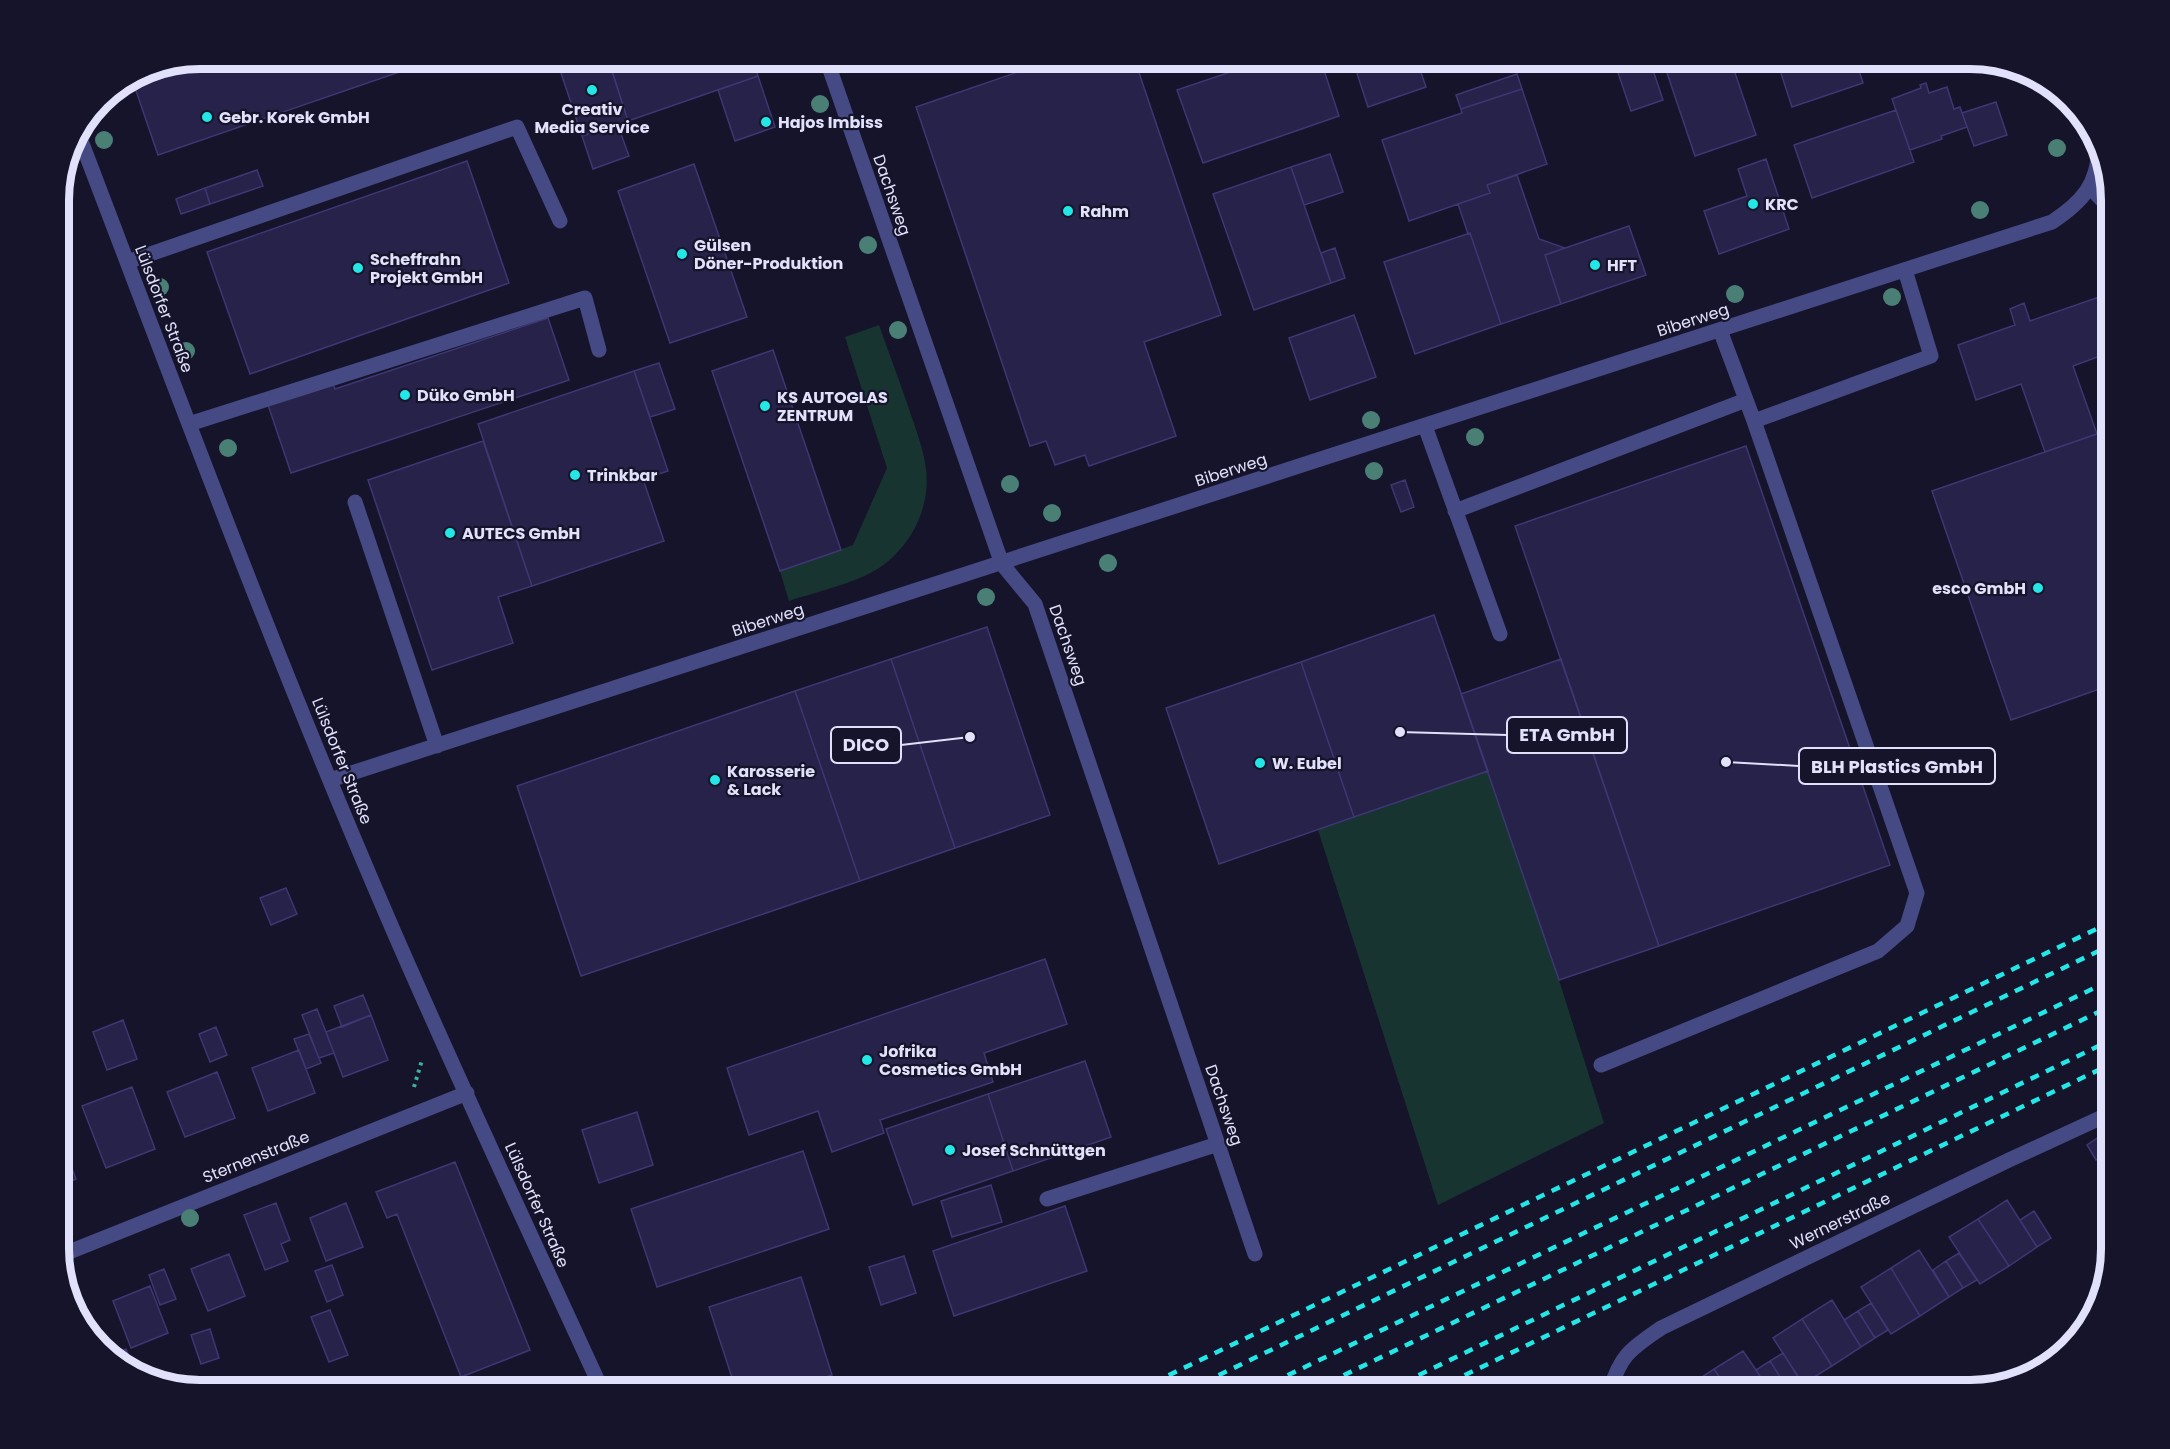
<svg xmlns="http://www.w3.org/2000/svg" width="2170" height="1449" viewBox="0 0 2170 1449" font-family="Poppins,sans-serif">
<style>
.green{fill:#183430}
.building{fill:#262249;stroke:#3d3773;stroke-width:1.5}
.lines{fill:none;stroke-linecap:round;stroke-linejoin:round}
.path{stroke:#3fb29f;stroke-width:4;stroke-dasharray:3 4.5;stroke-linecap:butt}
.minor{stroke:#454984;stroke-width:15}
.rail{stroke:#22e7e6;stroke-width:4.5;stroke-dasharray:9 8;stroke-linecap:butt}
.tree{fill:#497f75}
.poi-dot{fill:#22e7e6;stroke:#16142a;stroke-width:2}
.labels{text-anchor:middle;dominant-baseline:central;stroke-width:4.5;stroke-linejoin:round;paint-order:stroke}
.poi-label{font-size:16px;font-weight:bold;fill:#e1e1fc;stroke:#16142a;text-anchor:start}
.street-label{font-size:16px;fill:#e1e1fc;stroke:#16142a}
.rim{fill:none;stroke:#e1e1fc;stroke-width:8}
.leader{fill:none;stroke:#e1e1fc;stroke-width:2}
.callout-dot{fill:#e1e1fc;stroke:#16142a;stroke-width:2}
.callout{fill:#16142a;stroke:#e1e1fc;stroke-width:2}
.callout-label{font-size:18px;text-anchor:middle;font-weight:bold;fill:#e1e1fc}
</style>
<rect width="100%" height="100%" fill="#16142a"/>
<path class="green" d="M879 325C888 351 898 377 907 403 914 425 923 446 926 469 931 507 911 547 879 568 857 583 815 592 789 601L780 571 853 545 887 468 845 337Z
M1488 771 1559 980 1604 1123 1438 1205 1318 830Z"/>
<path class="building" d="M200 58H440L158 155 132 79 146 69Z
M556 58H608L628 121 582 136Z
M610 58H752L758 76 628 121 608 59Z
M1059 58H1134L1221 315 1144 342 1176 436 1089 466 1085 455 1055 465 1046 441 1030 446 916 107Z
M1272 58H1320L1339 116 1203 163 1177 90Z
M1352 58H1416L1426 87 1368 107Z
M1613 58H1649L1663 100 1631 111Z
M1662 58H1730L1756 135 1695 156Z
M1776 58H1855L1863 83 1792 107Z
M1517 74 1522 89 1461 109 1456 95Z
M758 76 775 127 735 141 718 90Z
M1926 83 1929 93 1947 87 1954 109 1960 107 1967 127 1941 136 1942 139 1910 150 1892 99 1921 88 1920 85Z
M1522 89 1547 164 1487 185 1490 193 1409 221 1382 140 1462 113 1461 109Z
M1996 102 2007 135 1974 146 1962 113Z
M1896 110 1914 162 1812 198 1794 145Z
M617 123 629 156 593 169 582 136Z
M1330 154 1343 192 1304 205 1291 167Z
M1766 159 1789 229 1719 254 1704 211 1747 196 1738 169Z
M467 161 509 283 250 374 207 252Z
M694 164 747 317 670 343 618 191Z
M1291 167 1331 283 1254 310 1213 194Z
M257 170 263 186 210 204 205 188Z
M1517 175 1539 239 1565 248 1545 255 1561 304 1501 324 1470 233 1468 234 1458 204 1490 193 1487 185Z
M205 188 210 204 181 214 176 199Z
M1629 226 1646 275 1561 304 1545 255Z
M1470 233 1501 324 1415 354 1384 262Z
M1335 248 1345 278 1331 283 1321 253Z
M2105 295 2111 315V352L2073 366 2097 434 2045 452 2021 384 1976 400 1958 345 2015 325 2010 309 2024 303 2030 321Z
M1354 315 1376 377 1310 400 1289 338Z
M548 318 569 380 291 473 267 402 332 381 335 389Z
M773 350 841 550 780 571 712 371Z
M659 363 675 409 650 417 634 371Z
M634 371 668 471 643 479 664 541 532 586 478 424Z
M2111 429V685L2011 720 1932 491Z
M483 441 532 586 498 597 513 643 432 670 368 480Z
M1746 446 1890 865 1659 946 1515 526Z
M1405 480 1414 507 1401 512 1391 485Z
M1434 615 1488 771 1354 817 1301 662Z
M987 627 1050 815 955 848 891 659Z
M891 659 955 848 860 881 795 691Z
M1561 659 1659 946 1559 980 1461 694Z
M1301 662 1354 817 1219 864 1166 708Z
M795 691 860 881 581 976 517 786Z
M286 888 297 914 271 925 260 898Z
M1045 959 1067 1024 984 1053 993 1082 880 1120 884 1133 832 1152 818 1111 749 1135 727 1068Z
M363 995 371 1015 342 1027 334 1006Z
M317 1009 334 1053 319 1058 302 1015Z
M371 1015 388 1060 343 1077 326 1032Z
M123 1020 137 1059 107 1070 93 1032Z
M216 1027 227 1055 210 1062 199 1034Z
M309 1034 321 1063 306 1069 294 1039Z
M299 1050 315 1093 268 1111 252 1068Z
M1085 1061 1111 1137 1013 1171 988 1094Z
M217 1072 235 1118 185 1137 167 1092Z
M132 1087 155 1149 106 1168 82 1106Z
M59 1092 68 1115 59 1118Z
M988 1094 1013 1171 913 1205 886 1129Z
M637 1112 653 1165 599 1183 582 1130Z
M2111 1129V1150L2096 1160 2087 1145Z
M59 1135 76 1179 59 1186Z
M2111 1150V1171L2102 1156Z
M803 1151 829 1229 657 1287 631 1209Z
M455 1162 530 1350 461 1377 397 1214 387 1218 376 1192Z
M991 1185 1002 1222 952 1237 941 1201Z
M2007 1200 2037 1247 2009 1266 1978 1219Z
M276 1203 290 1240 281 1244 288 1261 265 1270 244 1215Z
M346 1203 363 1247 326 1261 310 1218Z
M1065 1206 1087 1271 954 1316 933 1251Z
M2034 1211 2051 1238 2037 1247 2020 1220Z
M1978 1219 2009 1266 1980 1284 1949 1237Z
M1919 1250 1949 1297 1920 1316 1891 1268Z
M1959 1253 1977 1280 1963 1288 1946 1261Z
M229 1254 245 1296 208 1311 191 1269Z
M904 1256 916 1293 881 1305 869 1267Z
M1946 1261 1963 1288 1949 1297 1933 1270Z
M332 1265 343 1295 327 1302 315 1271Z
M1891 1268 1920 1316 1891 1334 1861 1287Z
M164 1269 176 1299 160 1305 149 1275Z
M801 1277 832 1375 785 1390H736L709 1307Z
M150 1286 168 1333 131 1348 113 1301Z
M1832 1300 1861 1347 1832 1366 1802 1319Z
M1871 1303 1888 1330 1875 1338 1858 1311Z
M330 1310 348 1355 329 1362 311 1317Z
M1858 1311 1875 1338 1861 1347 1844 1320Z
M1802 1319 1832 1366 1803 1384 1773 1338Z
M210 1329 219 1358 201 1364 191 1335Z
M126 1349 134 1370 121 1366 111 1355Z
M1743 1351 1756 1370 1769 1390H1728L1714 1369Z
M1783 1353 1800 1380 1787 1388 1770 1361Z
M1770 1361 1787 1388 1784 1390H1769L1756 1370Z
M1714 1369 1728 1390H1687L1685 1388Z"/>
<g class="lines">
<path class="path" d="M414 1087 422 1060"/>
<path class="minor" d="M826 58 1002 564 1035 604 1255 1254
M78 133C178 395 276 659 387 916 456 1076 530 1233 602 1390
M2091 188 2111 210
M127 262 517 127 560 221
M1720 330 1754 421 1931 356 1905 270
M189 424 585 298 599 350
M1425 426 1500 634
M355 502 437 746
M1455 511 1746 400
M330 780 2052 222C2082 202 2098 185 2099 147
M1601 1065 1878 951 1907 926 1917 893 1754 421
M1047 1199 1218 1144
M59 1256 467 1093
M1610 1390C1621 1354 1631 1349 1661 1328L2009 1160 2111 1113"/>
<path class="rail" d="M1138 1390 2111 922
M1188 1390 2111 945
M1257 1390 2111 980
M1313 1390 2111 1006
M1388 1390 2111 1040
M1434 1390 2111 1064"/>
</g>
<g class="tree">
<circle cx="820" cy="104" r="9"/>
<circle cx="104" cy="140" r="9"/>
<circle cx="2057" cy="148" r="9"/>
<circle cx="1980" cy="210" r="9"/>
<circle cx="868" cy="245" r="9"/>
<circle cx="160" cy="287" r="9"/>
<circle cx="1735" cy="294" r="9"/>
<circle cx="1892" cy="297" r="9"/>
<circle cx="898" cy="330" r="9"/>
<circle cx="186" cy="351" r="9"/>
<circle cx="1371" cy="420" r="9"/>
<circle cx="1475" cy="437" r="9"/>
<circle cx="228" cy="448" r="9"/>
<circle cx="1374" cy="471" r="9"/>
<circle cx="1010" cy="484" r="9"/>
<circle cx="1052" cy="513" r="9"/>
<circle cx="1108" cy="563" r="9"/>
<circle cx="986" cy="597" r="9"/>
<circle cx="190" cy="1218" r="9"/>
</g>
<g class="poi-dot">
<circle cx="592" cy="90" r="6"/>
<circle cx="207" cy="117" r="6"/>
<circle cx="766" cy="122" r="6"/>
<circle cx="1753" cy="204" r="6"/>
<circle cx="1068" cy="211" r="6"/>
<circle cx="682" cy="254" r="6"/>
<circle cx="1595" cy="265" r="6"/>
<circle cx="358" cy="268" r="6"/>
<circle cx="405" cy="395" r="6"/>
<circle cx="765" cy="406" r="6"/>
<circle cx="575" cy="475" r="6"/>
<circle cx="450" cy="533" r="6"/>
<circle cx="2038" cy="588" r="6"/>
<circle cx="1260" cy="763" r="6"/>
<circle cx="715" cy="780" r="6"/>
<circle cx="867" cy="1060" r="6"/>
<circle cx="950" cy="1150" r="6"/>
</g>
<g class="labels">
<g class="poi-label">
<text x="592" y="109" text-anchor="middle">Creativ<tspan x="592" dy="18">Media Service</tspan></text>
<text x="219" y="117">Gebr. Korek GmbH</text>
<text x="778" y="122">Hajos Imbiss</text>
<text x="1765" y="204">KRC</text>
<text x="1080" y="211">Rahm</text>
<text x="694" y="245">Gülsen<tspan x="694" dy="18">Döner-Produktion</tspan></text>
<text x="370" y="259">Scheffrahn<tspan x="370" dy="18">Projekt GmbH</tspan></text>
<text x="1607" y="265">HFT</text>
<text x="417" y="395">Düko GmbH</text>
<text x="777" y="397">KS AUTOGLAS<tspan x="777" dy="18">ZENTRUM</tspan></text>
<text x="587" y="475">Trinkbar</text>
<text x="462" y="533">AUTECS GmbH</text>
<text x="2026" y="588" text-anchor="end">esco GmbH</text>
<text x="1272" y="763">W. Eubel</text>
<text x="727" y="771">Karosserie<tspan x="727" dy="18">&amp; Lack</tspan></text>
<text x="879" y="1051">Jofrika<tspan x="879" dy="18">Cosmetics GmbH</tspan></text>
<text x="962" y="1150">Josef Schnüttgen</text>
</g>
<g class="street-label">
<text transform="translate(892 195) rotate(71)">Dachsweg</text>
<text transform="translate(164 309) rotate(69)">Lülsdorfer Straße</text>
<text transform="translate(1693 320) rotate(-18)">Biberweg</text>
<text transform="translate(1231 470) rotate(-18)">Biberweg</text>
<text transform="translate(768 620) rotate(-18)">Biberweg</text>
<text transform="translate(1068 645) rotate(71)">Dachsweg</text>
<text transform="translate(342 761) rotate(68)">Lülsdorfer Straße</text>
<text transform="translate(1224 1105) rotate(71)">Dachsweg</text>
<text transform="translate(256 1157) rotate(-22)">Sternenstraße</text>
<text transform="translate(537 1205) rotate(66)">Lülsdorfer Straße</text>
<text transform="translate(1840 1221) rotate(-26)">Wernerstraße</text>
</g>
</g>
<path d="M0 0H2170V1449H0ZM200 69H1970A131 131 0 0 1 2101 200V1249A131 131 0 0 1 1970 1380H200A131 131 0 0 1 69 1249V200A131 131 0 0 1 200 69Z" fill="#16142a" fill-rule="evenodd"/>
<path class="rim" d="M200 69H1970A131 131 0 0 1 2101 200V1249A131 131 0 0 1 1970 1380H200A131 131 0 0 1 69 1249V200A131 131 0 0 1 200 69Z"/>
<path class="leader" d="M1400 732L1507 735M970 737L901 745M1726 762L1799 766"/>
<g class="callout-dot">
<circle cx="1400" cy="732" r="6"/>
<circle cx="970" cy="737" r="6"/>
<circle cx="1726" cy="762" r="6"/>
</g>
<g class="callout">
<rect x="1507" y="717" width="120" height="36" rx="6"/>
<rect x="831" y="727" width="70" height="36" rx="6"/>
<rect x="1799" y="748" width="196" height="36" rx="6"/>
</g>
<g class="callout-label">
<text x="1567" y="741">ETA GmbH</text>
<text x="866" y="751">DICO</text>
<text x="1897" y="773">BLH Plastics GmbH</text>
</g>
</svg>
